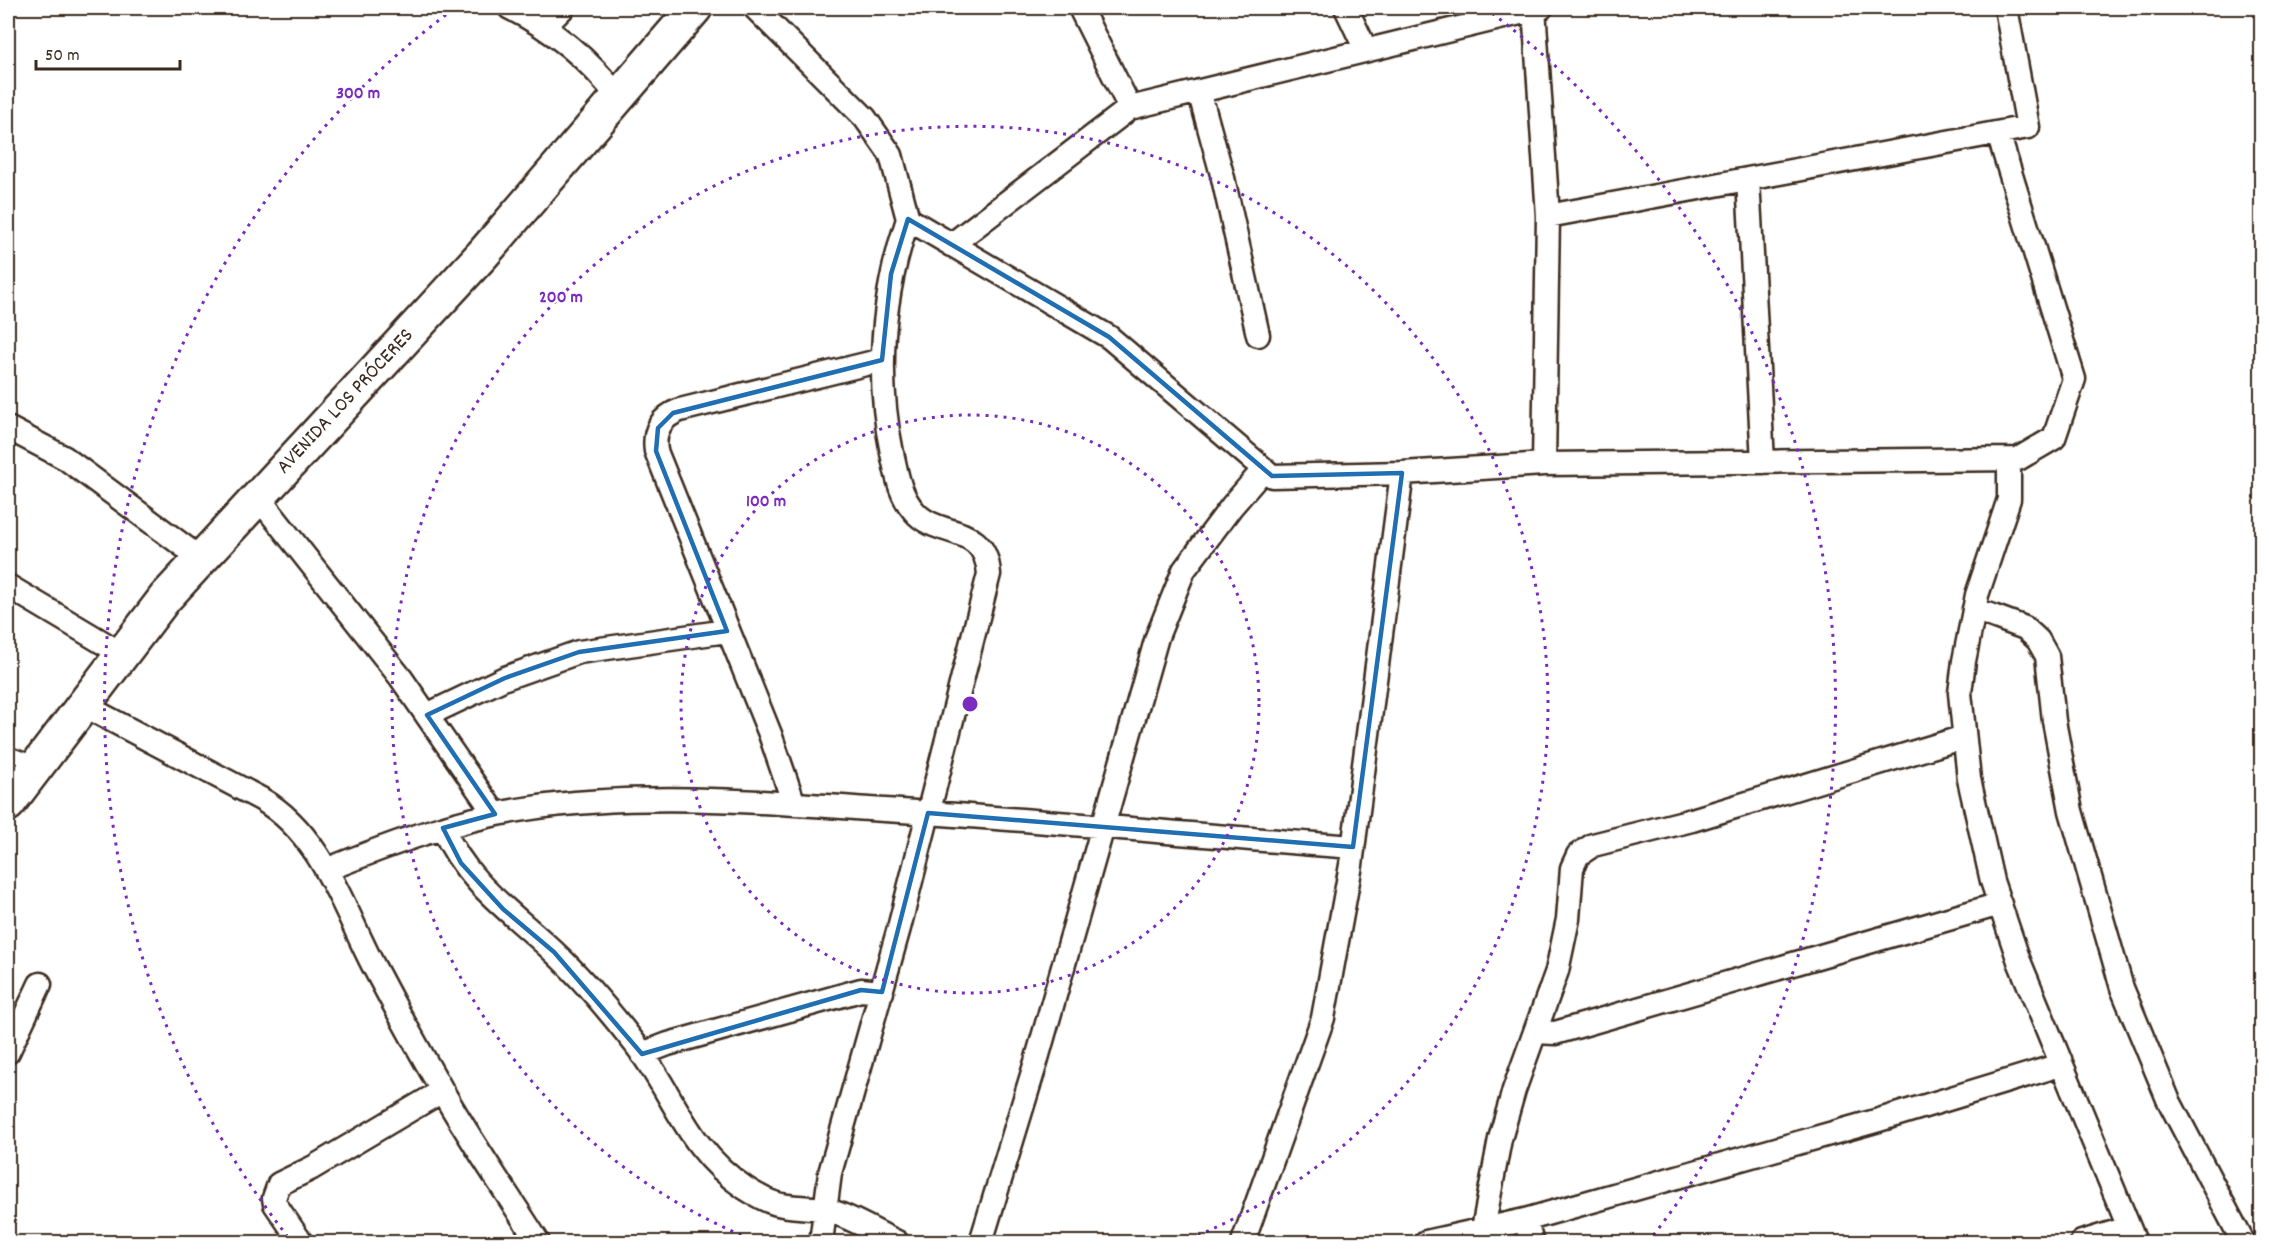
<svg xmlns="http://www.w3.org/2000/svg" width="2269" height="1250" viewBox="0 0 2269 1250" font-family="Dekko,sans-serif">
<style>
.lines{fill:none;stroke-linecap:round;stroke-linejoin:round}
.lane-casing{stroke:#3b2a1e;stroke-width:16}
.street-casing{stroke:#3b2a1e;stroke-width:27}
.highway-casing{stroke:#3b2a1e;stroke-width:38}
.lane{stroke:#fff;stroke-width:12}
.street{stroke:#fff;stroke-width:22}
.highway{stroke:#fff;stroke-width:33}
.marked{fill:none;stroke:#1f6fb2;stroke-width:4.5;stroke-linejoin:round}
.ring{fill:none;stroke:#7b2cbf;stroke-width:3;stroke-dasharray:3 6}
.labels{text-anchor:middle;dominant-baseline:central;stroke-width:4.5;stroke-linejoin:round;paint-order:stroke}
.street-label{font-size:21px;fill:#3b2a1e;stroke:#fff}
.centre{fill:#7b2cbf;stroke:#fff;stroke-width:3}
.ring-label{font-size:18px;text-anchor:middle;font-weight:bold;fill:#7b2cbf;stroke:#fff;stroke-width:4.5;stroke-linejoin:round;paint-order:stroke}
</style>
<rect width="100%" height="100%" fill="#fff"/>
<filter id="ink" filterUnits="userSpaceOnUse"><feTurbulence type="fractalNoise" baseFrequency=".0167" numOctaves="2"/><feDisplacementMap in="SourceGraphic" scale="12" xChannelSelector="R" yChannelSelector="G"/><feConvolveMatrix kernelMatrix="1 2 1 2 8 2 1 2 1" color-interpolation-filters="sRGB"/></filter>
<g filter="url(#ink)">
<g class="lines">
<g class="lane-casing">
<path id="lane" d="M8 753 38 764"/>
</g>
<g class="street-casing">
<path id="street" d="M510 8C554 30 588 58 618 97
M755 8 865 118 891 155 908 219 1109 337 1272 476 1402 473
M1080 8 1130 108
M1346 8 1366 50
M544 27 563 8
M1199 91 1223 178 1258 335
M1748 179 1763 462
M1548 216 2028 127 2006 8
M951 245 1130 108 1541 8
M8 428 65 458 201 559
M2009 460V499L1977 595 1964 661 1960 693 1969 779 1992 881 2019 961 2135 1242
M1544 464 2018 459 2054 438 2074 379 1998 133
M258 497 401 678 495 814
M8 586 122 654
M1974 609 2025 628 2038 640 2047 656 2054 721 2071 811 2122 988 2168 1099 2243 1242
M83 705 261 799C321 834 342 905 373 965 394 1005 416 1045 439 1085 469 1139 505 1190 538 1242
M427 715 505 678 579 652 727 631
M794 804 770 734 656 451C653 431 661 417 680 410L882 360
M443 828C466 883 513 913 554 952 584 980 611 1013 636 1045 675 1096 687 1149 745 1188 779 1210 786 1205 822 1209 840 1211 879 1234 897 1242
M326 870C390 844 457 819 525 809 638 792 756 801 869 809 1031 819 1192 835 1353 847
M1535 1032 1555 1033 2000 904
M8 1052 40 984
M642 1054 668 1044 861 990 882 992
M1525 1220 1532 1242
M1483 1229 1500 1139 1514 1090 1557 971 1568 919 1572 868 1578 855 1593 845 1692 820 1964 737
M301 1242 275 1204 274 1198 279 1184 312 1168 442 1091
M821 1242 830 1173 899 928 989 574C985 521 938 540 914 511 899 494 897 474 892 453 875 373 882 296 908 219
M981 1242 1036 1062 1157 637 1184 570 1232 506 1264 469
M1243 1242 1323 1018 1351 865 1402 473 1544 464 1548 216 1534 8
M1426 1242 1525 1220 1879 1120 2060 1065
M2082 1242 2128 1228"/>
</g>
<g class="highway-casing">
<path id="highway" d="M8 804 165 598 483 254 695 8"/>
</g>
<use href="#lane" class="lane"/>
<use href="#street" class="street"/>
<use href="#highway" class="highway"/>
</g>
</g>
<path class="marked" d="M908 219 1109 337 1272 476 1402 473 1353 847 928 813 882 992 861 990 642 1054 554 952 503 909 461 863 443 828 495 814 427 715 505 678 579 652 727 631 656 451 658 428 673 413 882 360 891 274Z"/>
<g class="ring">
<circle cx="970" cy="704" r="289"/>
<path d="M758 1242A578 578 0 1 1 1182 1242"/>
<path d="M288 1237A866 866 0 0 1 455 8M1485 8A866 866 0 0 1 1652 1237"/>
</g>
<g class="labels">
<g class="street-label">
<text transform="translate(346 402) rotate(-47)">AVENIDA LOS PRÓCERES</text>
</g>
</g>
<circle cx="970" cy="704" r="9" class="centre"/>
<g class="ring-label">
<text x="358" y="98">300 m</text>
<text x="561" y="302">200 m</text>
<text x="766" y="506">100 m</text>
</g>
<rect width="2269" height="1250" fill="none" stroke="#fff" stroke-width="30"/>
<rect x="15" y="15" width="2239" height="1220" fill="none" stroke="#3b2a1e" stroke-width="2" filter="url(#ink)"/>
<path d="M36 60v9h144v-9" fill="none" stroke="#3b2a1e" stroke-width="3"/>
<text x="45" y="60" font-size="18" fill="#3b2a1e" stroke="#ffffff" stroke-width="4.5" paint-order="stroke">50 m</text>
</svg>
